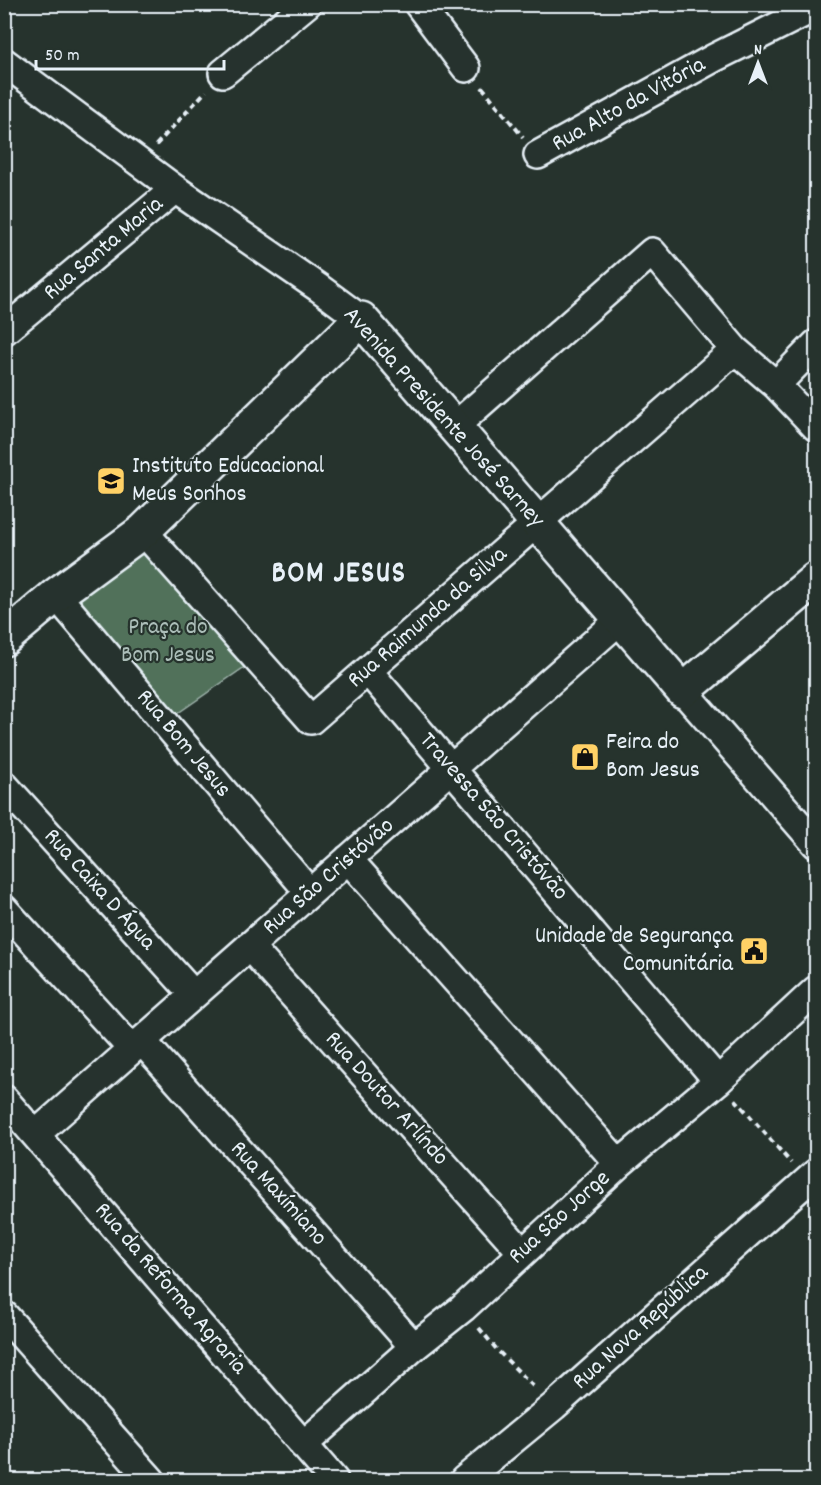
<svg xmlns="http://www.w3.org/2000/svg" width="821" height="1485" viewBox="0 0 821 1485" font-family="Dekko,sans-serif">
<style>
.green{fill:#51715a;stroke:#9cb1a9;stroke-width:1.5}
.lines{fill:none;stroke-linecap:round;stroke-linejoin:round}
.minor-casing{stroke:#e8f1f8;stroke-width:32}
.tertiary-casing{stroke:#e8f1f8;stroke-width:38}
.path{stroke:#e8f1f8;stroke-width:4;stroke-dasharray:6 4.5;stroke-linecap:butt}
.minor{stroke:#26332d;stroke-width:27}
.tertiary{stroke:#26332d;stroke-width:33}
.labels{text-anchor:middle;dominant-baseline:central;stroke-width:4.5;stroke-linejoin:round;paint-order:stroke}
.street-label{font-size:24px;fill:#e8f1f8;stroke:#26332d}
.poi-label{font-size:24px;fill:#e8f1f8;stroke:#26332d;text-anchor:start}
.park-label{font-size:24px;fill:#acbeb9;stroke:#26332d}
.district-label{font-size:30px;font-weight:bold;letter-spacing:1.5px;fill:#e8f1f8;stroke:#26332d}
</style>
<rect width="100%" height="100%" fill="#26332d"/>
<filter id="ink" filterUnits="userSpaceOnUse"><feTurbulence type="fractalNoise" baseFrequency=".0167" numOctaves="2"/><feDisplacementMap in="SourceGraphic" scale="12" xChannelSelector="R" yChannelSelector="G"/><feConvolveMatrix kernelMatrix="1 2 1 2 8 2 1 2 1" color-interpolation-filters="sRGB"/></filter>
<g filter="url(#ink)">
<path class="green" d="M143 531 256 659 165 722 56 595Z"/>
<g class="lines">
<g class="minor-casing">
<path id="minor" d="M418 4 466 68
M4 62 175 189 319 288 361 319
M223 73 307 4
M538 155 714 58 816 7
M4 331 175 189
M776 385 816 344
M454 427 652 252 735 350 776 385 816 427
M143 531 311 720 735 350
M56 595 310 893
M368 671 718 1081
M683 691 816 844
M4 785 194 995
M348 859 619 1164
M4 909 132 1049
M249 946 522 1252
M142 1041 414 1347
M4 1099 334 1480
M36 1134 621 619
M4 1315 151 1480
M303 1445 414 1347 463 1308 619 1164 718 1081 816 990
M464 1480 554 1406 816 1173"/>
</g>
<g class="tertiary-casing">
<path id="tertiary" d="M4 639 56 595 143 531 361 319 683 691 816 579"/>
</g>
<path class="path" d="M482 87 523 137
M156 145 206 91
M735 1099 791 1163
M479 1328 498 1351 535 1388"/>
<use href="#minor" class="minor"/>
<use href="#tertiary" class="tertiary"/>
</g>
</g>
<defs>
<g id="school-square" transform="scale(1.5)"><rect x="-9" y="-9" width="18" height="18" rx="4" fill="#ffd166" stroke="#26332d"/><path d="M0-5L7-2L0 1L-7-2ZM-4 1L0 2.5L4 1V4Q0 6-4 4Z" fill="#111"/></g>
<g id="shop-square" transform="scale(1.5)"><rect x="-9" y="-9" width="18" height="18" rx="4" fill="#ffd166" stroke="#26332d"/><path d="M-5-2.5h2.3a2.7 3.5 0 0 1 5.4 0H5L5.5 6h-11ZM-1.5-2.5h3a1.5 2.3 0 0 0-3 0Z" fill="#111"/></g>
<g id="civic-square" transform="scale(1.5)"><rect x="-9" y="-9" width="18" height="18" rx="4" fill="#ffd166" stroke="#26332d"/><path d="M-.6-6.5H3V-4.5H.6V-3L4-1V1h2V6H-6V1h2V-1L-.6-3ZM-1.2 2.5V6h2.4V2.5Z" fill="#111"/></g>
</defs>
<g fill-rule="evenodd">
<use href="#school-square" x="111" y="481"/>
<use href="#shop-square" x="585" y="757"/>
<use href="#civic-square" x="754" y="951"/>
</g>
<g class="labels">
<g class="street-label">
<text transform="translate(629 105) rotate(-29)">Rua Alto da Vitória</text>
<text transform="translate(104 249) rotate(-40)">Rua Santa Maria</text>
<text transform="translate(443 418) rotate(48)">Avenida Presidente José Sarney</text>
<text transform="translate(428 618) rotate(-41)">Rua Raimunda da Silva</text>
<text transform="translate(183 744) rotate(50)">Rua Bom Jesus</text>
<text transform="translate(493 817) rotate(49)">Travessa São Cristóvão</text>
<text transform="translate(329 877) rotate(-41)">Rua São Cristóvão</text>
<text transform="translate(99 890) rotate(48)">Rua Caixa D Água</text>
<text transform="translate(386 1099) rotate(48)">Rua Doutor Arlíndo</text>
<text transform="translate(278 1194) rotate(48)">Rua Maxímiano</text>
<text transform="translate(560 1218) rotate(-42)">Rua São Jorge</text>
<text transform="translate(170 1289) rotate(49)">Rua da Reforma Agraria</text>
<text transform="translate(641 1328) rotate(-42)">Rua Nova República</text>
</g>
<g class="poi-label">
<text x="132" y="467">Instituto Educacional<tspan x="132" dy="28">Meus Sonhos</tspan></text>
<text x="606" y="743">Feira do<tspan x="606" dy="28">Bom Jesus</tspan></text>
<text x="733" y="937" text-anchor="end">Unidade de Segurança<tspan x="733" dy="28">Comunitária</tspan></text>
</g>
<g class="park-label">
<text x="168" y="628">Praça do<tspan x="168" dy="28">Bom Jesus</tspan></text>
</g>
<g class="district-label">
<text x="339" y="575">BOM JESUS</text>
</g>
</g>
<rect width="821" height="1485" fill="none" stroke="#26332d" stroke-width="24"/>
<rect x="12" y="12" width="797" height="1461" fill="none" stroke="#e8f1f8" stroke-width="2" filter="url(#ink)"/>
<g transform="translate(758 63)" stroke="#26332d" stroke-width="4.5" paint-order="stroke">
<path d="M0-4.5L10 22L0 15L-10 22Z" fill="#e8f1f8"/>
<text y="-9" font-size="16" font-weight="bold" text-anchor="middle" fill="#e8f1f8">N</text>
</g>
<path d="M36 60v9h188v-9" fill="none" stroke="#e8f1f8" stroke-width="3"/>
<text x="45" y="60" font-size="18" fill="#e8f1f8" stroke="#26332d" stroke-width="4.5" paint-order="stroke">50 m</text>
</svg>
